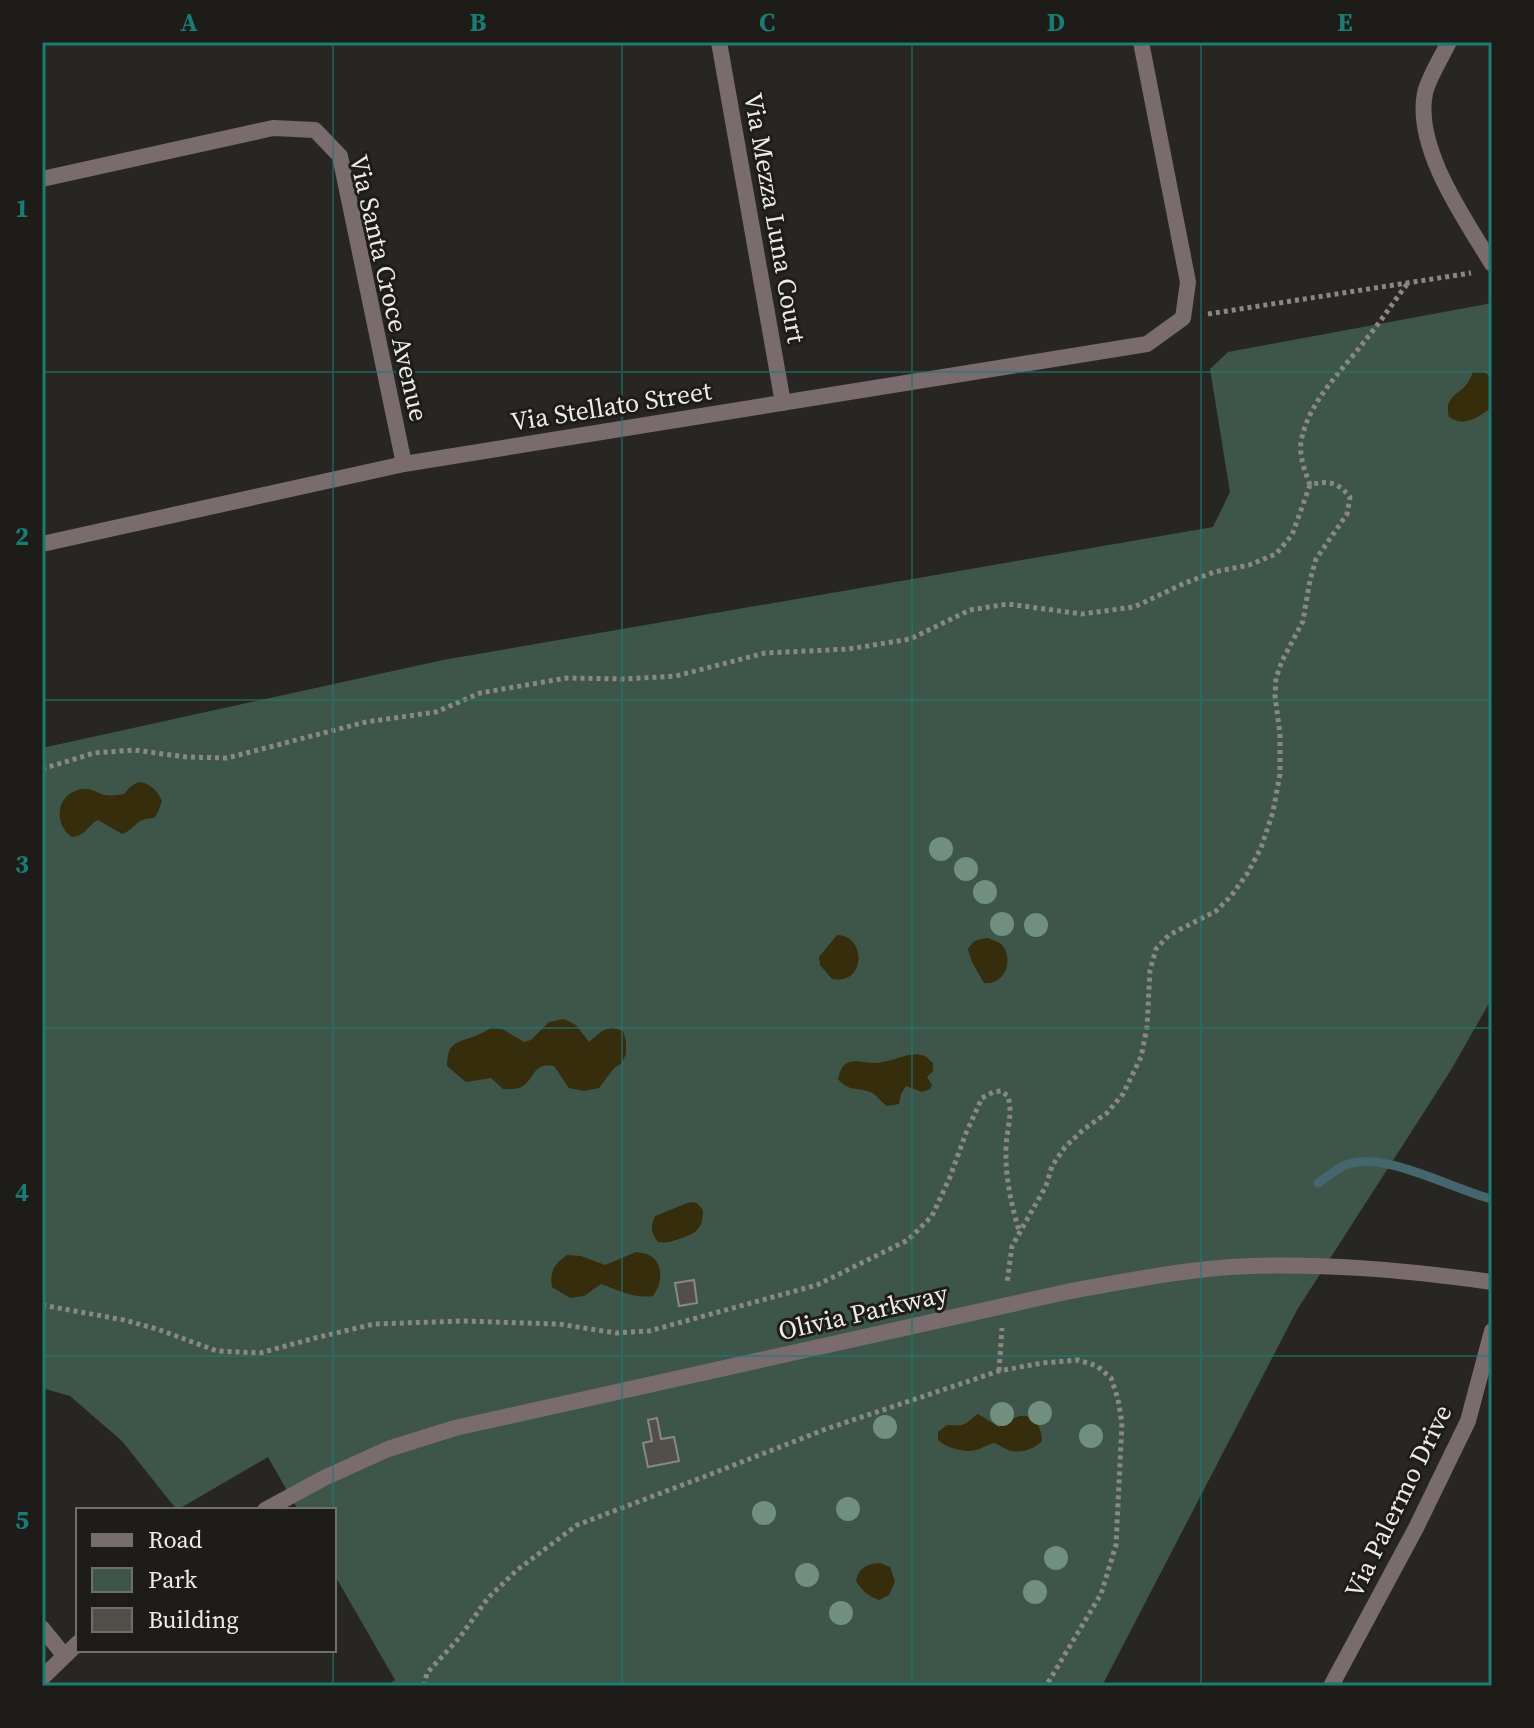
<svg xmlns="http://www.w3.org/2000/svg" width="1534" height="1728" viewBox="0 0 1534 1728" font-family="'Source Serif 4',serif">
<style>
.green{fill:#3e554a}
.sand{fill:#352d0c}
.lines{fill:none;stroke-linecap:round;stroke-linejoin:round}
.stream{stroke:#45666f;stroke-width:9}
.building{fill:#524e4a;stroke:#8b8783;stroke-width:2}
.path{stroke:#8a8885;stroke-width:5;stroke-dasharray:4 4;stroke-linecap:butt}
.lane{stroke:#796b6e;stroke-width:16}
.street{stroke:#796b6e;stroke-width:16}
.tree{fill:#718f7e}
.grid{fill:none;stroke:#1a7c74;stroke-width:2;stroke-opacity:0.55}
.labels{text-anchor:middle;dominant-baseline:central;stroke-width:6;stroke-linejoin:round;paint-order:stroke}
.street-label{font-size:26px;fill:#ecebe8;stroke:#1e1c18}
.neatline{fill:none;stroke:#1a7c74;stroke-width:3}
.grid-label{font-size:26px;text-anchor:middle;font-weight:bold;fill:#1a7c74}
</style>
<rect width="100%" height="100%" fill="#282622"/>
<path class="green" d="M1492 303V998L1451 1070 1297 1310 1102 1686H386L395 1680 334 1574V1510H298L268 1457 177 1510 122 1441 70 1396 42 1388V748L443 660 1213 527 1230 492 1210 369 1228 352Z"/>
<path class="sand" d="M1473 372H1484L1492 378V407C1479 417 1464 428 1449 417 1444 397 1457 396 1467 384 1470 380 1471 376 1473 372Z
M138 782C149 782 158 791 162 801 153 827 155 813 139 822 133 826 130 831 122 834L98 820C86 826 88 835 72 837 55 826 55 799 75 791 90 785 93 792 105 795 111 796 119 795 124 794L130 787Z
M837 935C866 935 867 985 832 979L820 965 819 957Z
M988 938C992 940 997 941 1001 944 1015 958 1005 986 984 983L972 962 968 949C973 940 978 939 988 938Z
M564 1019 576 1025 589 1042 602 1031 612 1027 623 1031 626 1041V1054L621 1064 614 1068 599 1088 584 1091 569 1088 554 1066C532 1063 536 1077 523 1086 518 1090 509 1089 503 1089L491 1078 466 1082 447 1066C448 1041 455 1044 475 1036 481 1034 487 1030 493 1027L504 1030 524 1042 531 1040 549 1022Z
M917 1054 925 1056 933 1063V1071L927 1077 932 1085 930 1089 922 1092 906 1086 901 1094 899 1104 887 1106C880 1102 878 1095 870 1092 857 1087 848 1092 838 1079 840 1073 841 1066 847 1063 855 1059 865 1063 873 1063 889 1063 901 1055 917 1054Z
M690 1202 697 1203 703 1210C703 1230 696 1233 679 1239 670 1242 667 1243 658 1242 651 1233 650 1227 655 1216Z
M636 1252C638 1252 647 1254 649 1255 665 1264 662 1284 653 1296 634 1299 618 1290 601 1284L584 1296 570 1298 552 1287C549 1271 555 1264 567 1255L581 1256 605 1265Z
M978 1414 999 1427C1005 1423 1011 1419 1017 1417 1033 1411 1042 1428 1042 1441 1035 1449 1019 1454 1008 1450 1003 1448 999 1445 995 1443 988 1444 983 1448 976 1450 964 1453 947 1448 938 1440V1432L947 1425C952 1425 958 1426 962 1425 969 1423 972 1417 978 1414Z
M880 1563 890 1567 895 1582 889 1595 879 1600C868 1596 862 1591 856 1581 859 1567 867 1564 880 1563Z"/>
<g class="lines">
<path class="stream" d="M1318 1183C1326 1178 1335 1170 1343 1166 1381 1148 1453 1190 1492 1199"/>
</g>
<path class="building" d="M694 1280 697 1303 679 1306 675 1283Z
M657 1418 661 1439 674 1437 679 1461 648 1467 643 1443 652 1441 648 1420Z"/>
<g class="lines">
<path class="path" d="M1208 314 1471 273
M1310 485C1305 471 1299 457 1301 442 1308 401 1343 370 1367 338 1382 320 1394 301 1408 283
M42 769 94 753 134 750 186 757 227 758 366 722 436 712 480 693 567 678 625 679 676 676 765 653 849 649 910 639 970 610 1008 604 1082 614 1134 607 1185 583 1214 572 1249 565 1276 554 1292 535 1310 485C1328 480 1338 482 1350 497L1347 514 1316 559 1310 580 1303 621 1282 661 1276 678 1275 696 1280 734V774L1273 812 1261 848 1247 874 1231 896 1216 911 1169 935 1156 949 1150 970 1147 1027 1141 1057 1123 1094 1107 1113 1084 1129 1065 1147 1052 1166 1046 1186 1012 1246 1007 1283
M42 1305 124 1320 157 1329 217 1351 260 1353 315 1338 374 1324 463 1321 559 1324 616 1333 649 1331 817 1285 908 1240 932 1216 950 1177 966 1133 982 1098 993 1092 1001 1091 1008 1096C1013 1115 1007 1128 1006 1147 1005 1177 1011 1203 1019 1231
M999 1371 1002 1328
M424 1686 427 1673 460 1637 488 1598 517 1570 577 1525 706 1476 826 1429 999 1371 1042 1363 1078 1360 1097 1366 1111 1378 1118 1399 1122 1423 1116 1545 1101 1594 1046 1686"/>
<path class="lane" d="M1449 42C1442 56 1428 79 1425 93 1414 148 1465 219 1492 264"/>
<path class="street" d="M719 42 783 403
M42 179 273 128 315 130 340 156 404 464
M42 544 404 464 1147 344 1183 318 1188 282 1141 42
M265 1510 324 1478 388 1449 455 1428 1066 1292C1121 1282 1175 1271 1230 1267 1318 1262 1405 1270 1492 1282
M42 1628 64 1655
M42 1678 78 1643
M1331 1686 1416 1528 1468 1421 1492 1331"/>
</g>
<g class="tree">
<circle cx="941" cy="849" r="12"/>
<circle cx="966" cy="869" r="12"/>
<circle cx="985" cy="892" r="12"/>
<circle cx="1002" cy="924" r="12"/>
<circle cx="1036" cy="925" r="12"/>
<circle cx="1040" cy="1413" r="12"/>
<circle cx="1002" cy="1414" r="12"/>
<circle cx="885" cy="1427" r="12"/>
<circle cx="1091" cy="1436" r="12"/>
<circle cx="848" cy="1509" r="12"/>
<circle cx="764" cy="1513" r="12"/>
<circle cx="1056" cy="1558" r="12"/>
<circle cx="807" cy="1575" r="12"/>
<circle cx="1035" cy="1592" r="12"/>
<circle cx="841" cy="1613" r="12"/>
</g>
<path class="grid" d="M333 42V1510M622 42V1686M912 42V1686M1201 42V1686M42 372H1492M42 700H1492M42 1028H1492M42 1356H1492M333 1650V1686"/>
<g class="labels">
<g class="street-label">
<text transform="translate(775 218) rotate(80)">Via Mezza Luna Court</text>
<text transform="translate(389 288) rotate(77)">Via Santa Croce Avenue</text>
<text transform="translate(611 406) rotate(-9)">Via Stellato Street</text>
<text transform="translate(863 1312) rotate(-13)">Olivia Parkway</text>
<text transform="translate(1398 1501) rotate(-64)">Via Palermo Drive</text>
</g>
</g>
<rect width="1534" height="1728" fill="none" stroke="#1e1c18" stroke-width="88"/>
<rect x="76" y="1508" width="260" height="144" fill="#1e1c18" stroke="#706f6b" stroke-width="2"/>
<rect x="92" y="1534" width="40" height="12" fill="#796b6e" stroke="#706f6b" stroke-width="2"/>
<text x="148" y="1548" font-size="24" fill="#ecebe8">Road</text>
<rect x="92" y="1568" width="40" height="24" fill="#3e554a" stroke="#706f6b" stroke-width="2"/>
<text x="148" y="1588" font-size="24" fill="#ecebe8">Park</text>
<rect x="92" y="1608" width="40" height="24" fill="#524e4a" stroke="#706f6b" stroke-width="2"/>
<text x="148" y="1628" font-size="24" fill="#ecebe8">Building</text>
<rect x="44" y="44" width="1446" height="1640" class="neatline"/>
<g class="grid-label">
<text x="189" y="31">A</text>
<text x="478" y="31">B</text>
<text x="767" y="31">C</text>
<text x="1056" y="31">D</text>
<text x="1345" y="31">E</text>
<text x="22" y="217">1</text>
<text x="22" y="545">2</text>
<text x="22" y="873">3</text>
<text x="22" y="1201">4</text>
<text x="22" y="1529">5</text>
</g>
</svg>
